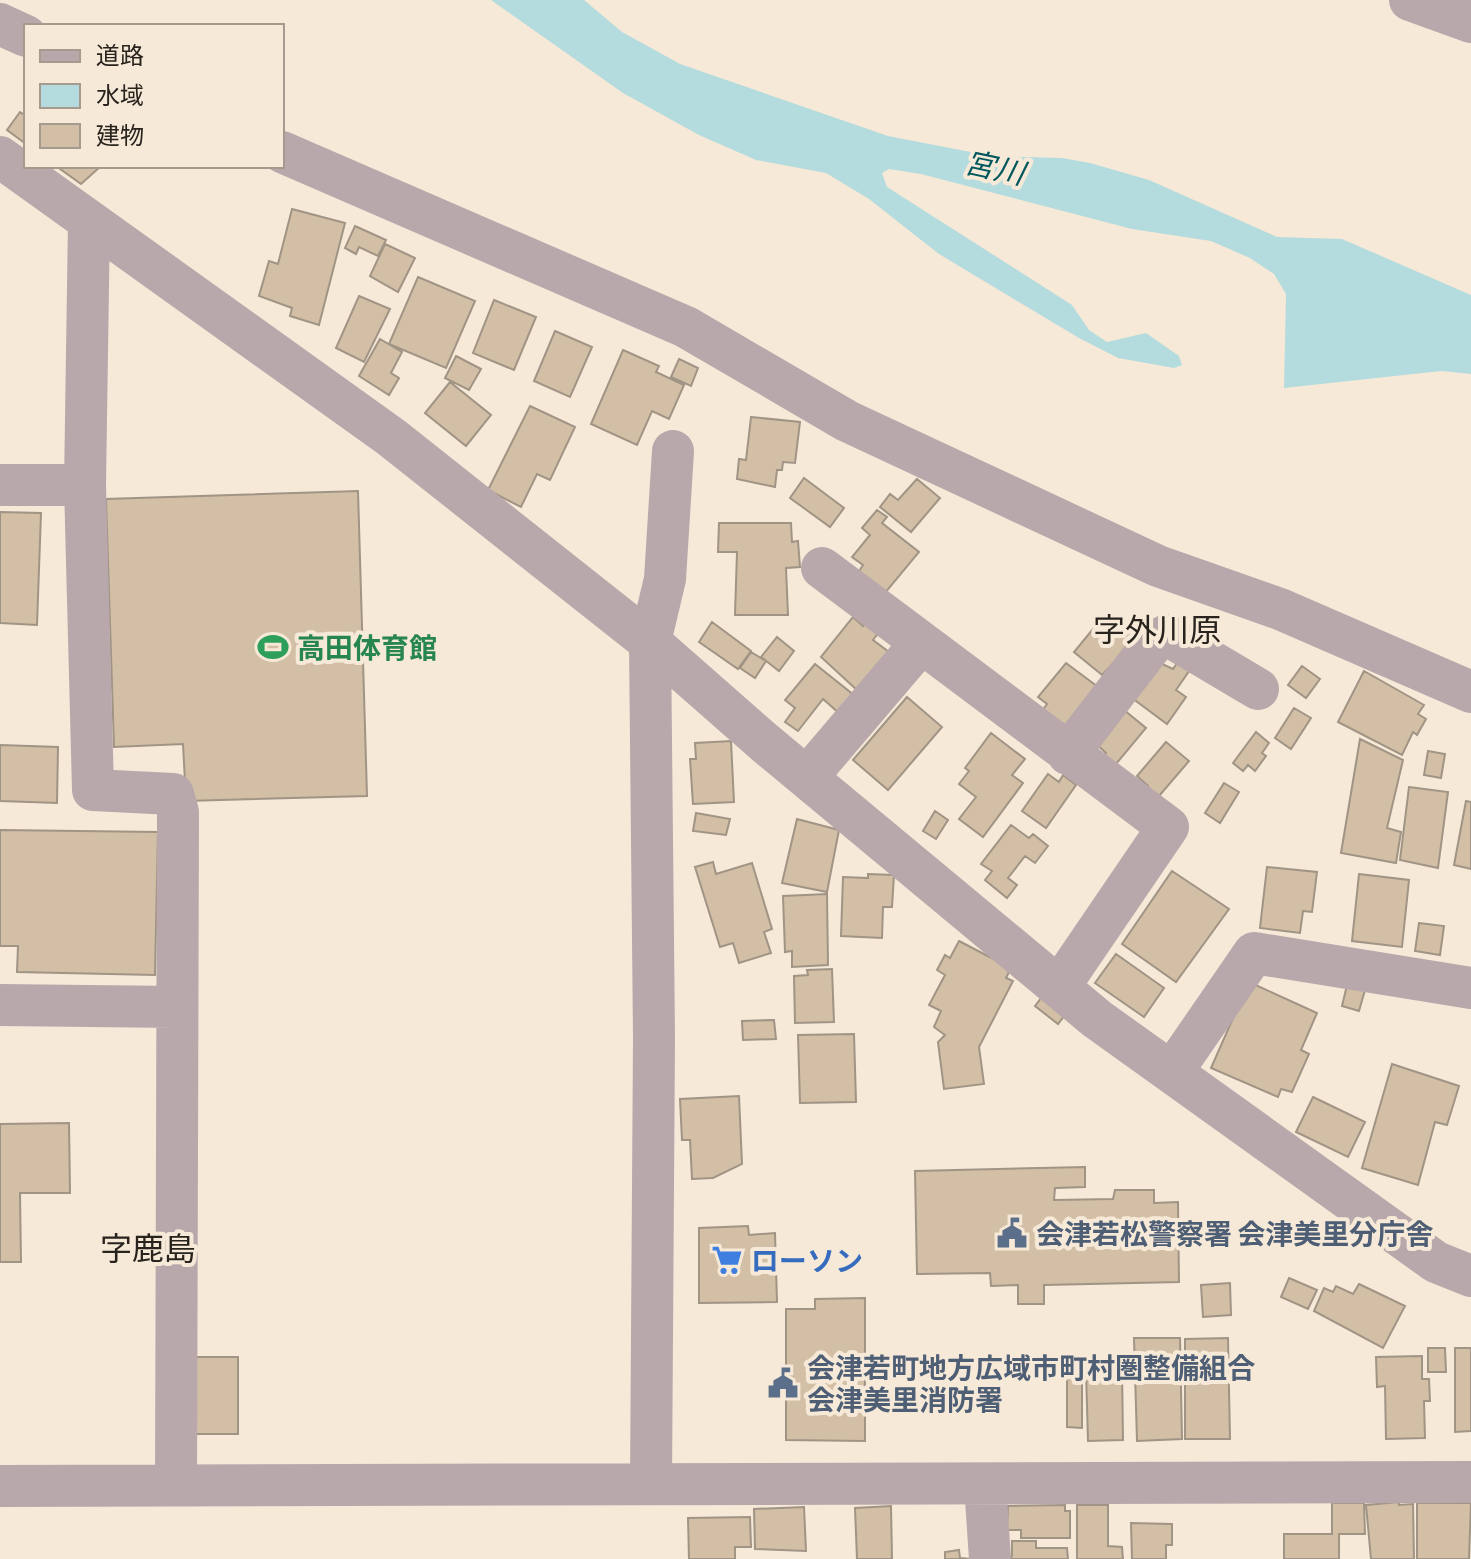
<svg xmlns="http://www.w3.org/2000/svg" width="1471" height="1559" viewBox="0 0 1471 1559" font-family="Commissioner,'Noto Sans JP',sans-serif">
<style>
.water{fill:#b4dbdd}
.building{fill:#d3bfa5;stroke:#a09485;stroke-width:2}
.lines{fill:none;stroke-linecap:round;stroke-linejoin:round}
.minor{stroke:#b8a8ab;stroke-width:42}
.labels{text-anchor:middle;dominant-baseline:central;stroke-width:8;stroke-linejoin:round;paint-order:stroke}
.leisure-label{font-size:28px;font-weight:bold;fill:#27864d;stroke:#f6e9d8;text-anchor:start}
.service-label{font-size:28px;font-weight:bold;fill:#4e5e75;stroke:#f6e9d8;text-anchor:start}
.shop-label{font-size:28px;font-weight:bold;fill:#366cbe;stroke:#f6e9d8;text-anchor:start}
.water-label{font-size:30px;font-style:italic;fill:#00585d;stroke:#f6e9d8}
.quarter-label{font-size:32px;fill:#28231d;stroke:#f6e9d8}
</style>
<rect width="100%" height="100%" fill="#f6e9d8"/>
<path class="water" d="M491 0H584L622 32 680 64 888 136 991 156 1062 158 1090 163 1149 180 1277 237 1342 239 1471 295V374L1441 371 1284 388 1286 294 1274 274 1250 258 1211 241 1132 229 921 174 889 169 882 173 887 187 1072 305 1089 330 1107 342 1146 333 1179 356 1182 365 1174 368 1118 358 1079 338 939 254 869 199 826 173 756 160 699 135 623 93Z"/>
<path class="building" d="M20 112 26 116V144L7 130Z
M56 166H101L81 184Z
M292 209 345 223 319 325 290 316 292 308 259 296 269 261 278 264Z
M355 226 386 240 378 256 359 247 356 254 345 248Z
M385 244 415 258 398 292 370 276Z
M418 277 475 301 446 368 389 344Z
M359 296 390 309 364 362 336 348Z
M494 300 536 317 514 370 473 353Z
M555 331 592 347 570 397 534 381Z
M380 339 402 352 391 373 399 378 389 395 359 376Z
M623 350 659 366 656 372 684 385 669 419 652 411 637 445 591 424Z
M456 356 481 369 469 390 445 378Z
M679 359 698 368 691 386 671 377Z
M450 382 491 415 466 446 425 413Z
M530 406 575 427 550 480 537 474 521 507 488 490Z
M751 417 800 422 795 463 783 462 782 470H777L775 487 737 479 739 459 746 460Z
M804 478 844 508 830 527 790 498Z
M917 479 940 498 911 532 880 507 890 494 898 500Z
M358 491 367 796 186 801 183 744 114 747 106 499Z
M877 510 887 517 882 523 919 552 885 593 858 573 863 565 852 557 870 535 862 528Z
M0 512 41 513 37 625 0 623Z
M719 523H791L792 542 798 541 800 567 786 568 788 615H735L737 552H718Z
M1116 616 1126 625 1131 620 1144 631 1102 675 1074 652 1102 618 1109 624Z
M853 617 863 626 867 621 880 631 873 640 889 652 858 691 821 657Z
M712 622 751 651 738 669 699 642Z
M777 637 794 651 779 671 761 657Z
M751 652 766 661 755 678 740 668Z
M1182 656 1194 664 1176 690 1186 697 1167 724 1132 698 1160 663 1173 669Z
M1066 663 1098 687 1063 728 1042 711 1047 704 1038 697Z
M815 664 855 696 840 714 823 699 798 731 785 722 795 708 785 700Z
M1302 666 1320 679 1306 698 1288 685Z
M1364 671 1424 705 1418 714 1426 719 1417 735 1413 732 1402 755 1338 722Z
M907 697 942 727 888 790 853 760Z
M1294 708 1311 718 1291 749 1275 738Z
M1124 710 1146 728 1111 770 1100 761 1106 753 1096 744Z
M1256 732 1269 743 1262 753 1266 756 1255 771 1248 765 1243 771 1233 763Z
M991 733 1025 759 1012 775 1023 783 983 837 959 819 976 797 959 784 969 771 965 768Z
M1360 739 1403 760 1387 828 1401 832 1396 863 1341 853Z
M731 741 734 802 693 804 690 759H696L695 743Z
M1166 742 1189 761 1153 803 1142 794 1148 786 1137 776Z
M0 745 58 747 57 803 0 801Z
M1428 751 1445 754 1441 778 1424 775Z
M1048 774 1059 782 1063 775 1076 785 1046 828 1022 811Z
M1224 783 1239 792 1220 823 1205 813Z
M1409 787 1448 792 1438 868 1400 860Z
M1466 801 1471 802V869L1454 865Z
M935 811 948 820 936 839 923 831Z
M696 813 730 819 726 835 693 831Z
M797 819 839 830 827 892 782 883Z
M1011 825 1029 838 1033 834 1048 846 1035 863 1025 856 1008 878 1017 885 1007 898 985 880 992 871 981 864Z
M0 830 158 832 155 975 17 972 18 946H0Z
M713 862 716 874 752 863 772 929 764 932 771 953 739 963 733 943 720 947 695 867Z
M1267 867 1317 872 1312 912 1303 911 1300 933 1260 928Z
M1172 871 1229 909 1176 982 1122 944Z
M868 874 894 875 892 907H883L882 938 841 936 843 877 868 878Z
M1359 874 1409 880 1402 947 1352 941Z
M827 894 828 965 792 967V951L785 952 783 896Z
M1419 923 1444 926 1440 955 1415 951Z
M959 941 1011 968 1006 978 1013 981 979 1047 984 1084 944 1089 938 1042 945 1035 934 1027 941 1011 929 1005 945 975 937 970 945 955 950 958Z
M1116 954 1164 988 1144 1017 1095 983Z
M832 969 834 1022 795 1023 794 976 808 975 807 970Z
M1249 982 1317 1013 1301 1050 1309 1054 1292 1092 1281 1089 1278 1097 1211 1068Z
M1347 985 1365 990 1359 1011 1342 1006Z
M1045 993 1068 1011 1058 1024 1035 1006Z
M774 1020 776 1039 743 1040 742 1021Z
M854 1034 856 1102 800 1103 798 1035Z
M1392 1064 1459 1086 1447 1125 1435 1122 1418 1185 1362 1168Z
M739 1096 742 1164 713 1178 692 1179 690 1140H682L680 1099Z
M1313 1097 1365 1122 1348 1157 1296 1132Z
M69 1123 70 1193H20L21 1262H0V1124Z
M1085 1167V1187L1055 1188 1054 1200 1113 1199 1115 1190H1154V1203L1178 1202 1179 1282 1044 1285V1304H1018V1285L991 1286 990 1273 917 1274 915 1171Z
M748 1226 749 1235 775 1233 777 1302 699 1303V1228Z
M1289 1278 1317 1290 1308 1309 1281 1297Z
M1230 1283 1231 1315 1203 1317 1201 1285Z
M1359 1284 1405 1306 1383 1348 1314 1311 1324 1288 1333 1292 1336 1286 1353 1294Z
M865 1298V1441L786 1440V1309H815V1299Z
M1134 1338H1180L1182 1439 1137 1441Z
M1228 1338 1230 1439H1185V1339Z
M1428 1348H1445L1446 1372H1428Z
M1455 1348H1471V1431L1455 1432Z
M1422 1356V1379H1429L1430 1401H1424L1425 1438 1386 1439 1385 1386 1377 1387 1376 1357Z
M189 1357H238V1434H189Z
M1122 1369 1123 1440 1088 1441 1086 1370Z
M1067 1376H1082V1428L1067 1427Z
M1399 1502V1505L1413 1504 1414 1559H1371L1366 1505Z
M1332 1503H1364L1365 1534H1339V1559H1284V1534H1332Z
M1417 1503H1471L1469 1559H1417Z
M1065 1505V1511H1070V1538H1021V1530H1007L1008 1506Z
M1077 1505H1108V1546L1122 1547 1123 1559H1077Z
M891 1506 892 1559H857L855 1508Z
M804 1507 806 1551 755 1549 754 1509Z
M750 1517 751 1547H735V1559H689L688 1518Z
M1131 1523 1172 1524V1545H1166V1559H1132Z
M1012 1541H1036V1548H1067L1068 1559H1009L1012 1556Z
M959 1550 960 1558 971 1559H945V1552Z"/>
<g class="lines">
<path class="minor" d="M1410 0 1471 22
M0 24 26 36
M282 152 686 327 847 421 1158 566 1280 609 1471 692
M0 157 391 437 650 642 765 743 1097 1019 1436 1262 1471 1276
M0 485H85L89 221
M85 485 93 790 173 794 178 812 176 1485
M822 568 1168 827 1059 987
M1068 754 1155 641 1167 635 1258 689
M807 777 921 643
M0 1005 177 1007
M1172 1072 1254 953 1471 988
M651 1484 654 1038 650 642 665 579 673 451
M985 1484 990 1559
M0 1486 1471 1482"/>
</g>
<defs>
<g id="stadium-bare" transform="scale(2.4)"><path d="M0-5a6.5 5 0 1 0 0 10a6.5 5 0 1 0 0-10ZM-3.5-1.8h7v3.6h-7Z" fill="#2e9e5b" stroke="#f6e9d8" stroke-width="2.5" paint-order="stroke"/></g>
<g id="civic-bare" transform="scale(2.4)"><path d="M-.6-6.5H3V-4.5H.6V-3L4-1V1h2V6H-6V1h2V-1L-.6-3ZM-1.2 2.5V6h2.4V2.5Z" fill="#5c6f8a" stroke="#f6e9d8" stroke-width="2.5" paint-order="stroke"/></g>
<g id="supermarket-bare" transform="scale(2.4)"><path d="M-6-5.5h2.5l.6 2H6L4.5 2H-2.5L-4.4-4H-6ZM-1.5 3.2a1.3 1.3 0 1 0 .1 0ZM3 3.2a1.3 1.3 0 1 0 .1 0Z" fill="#3f7fe0" stroke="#f6e9d8" stroke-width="2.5" paint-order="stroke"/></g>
</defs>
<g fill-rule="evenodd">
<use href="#stadium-bare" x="273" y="647"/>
<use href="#civic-bare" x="1012" y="1233"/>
<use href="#supermarket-bare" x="727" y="1260"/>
<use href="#civic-bare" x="783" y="1383"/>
</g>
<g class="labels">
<g class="leisure-label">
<text x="297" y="647">高田体育館</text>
</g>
<g class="service-label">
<text x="1036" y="1233">会津若松警察署 会津美里分庁舎</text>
<text x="807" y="1367">会津若町地方広域市町村圏整備組合<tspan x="807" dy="32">会津美里消防署</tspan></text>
</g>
<g class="shop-label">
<text x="751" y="1260">ローソン</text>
</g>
<g class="water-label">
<text transform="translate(995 166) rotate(12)">宮川</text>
</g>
<g class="quarter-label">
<text x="1157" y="628">字外川原</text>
<text x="148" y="1247">字鹿島</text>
</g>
</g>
<rect x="24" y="24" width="260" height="144" fill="#f6e9d8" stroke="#a49a8d" stroke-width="2"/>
<rect x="40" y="50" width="40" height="12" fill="#b8a8ab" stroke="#a49a8d" stroke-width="2"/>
<text x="96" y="64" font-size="24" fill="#28231d">道路</text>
<rect x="40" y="84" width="40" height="24" fill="#b4dbdd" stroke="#a49a8d" stroke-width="2"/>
<text x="96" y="104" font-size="24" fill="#28231d">水域</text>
<rect x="40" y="124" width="40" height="24" fill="#d3bfa5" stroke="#a49a8d" stroke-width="2"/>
<text x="96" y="144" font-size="24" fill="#28231d">建物</text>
</svg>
